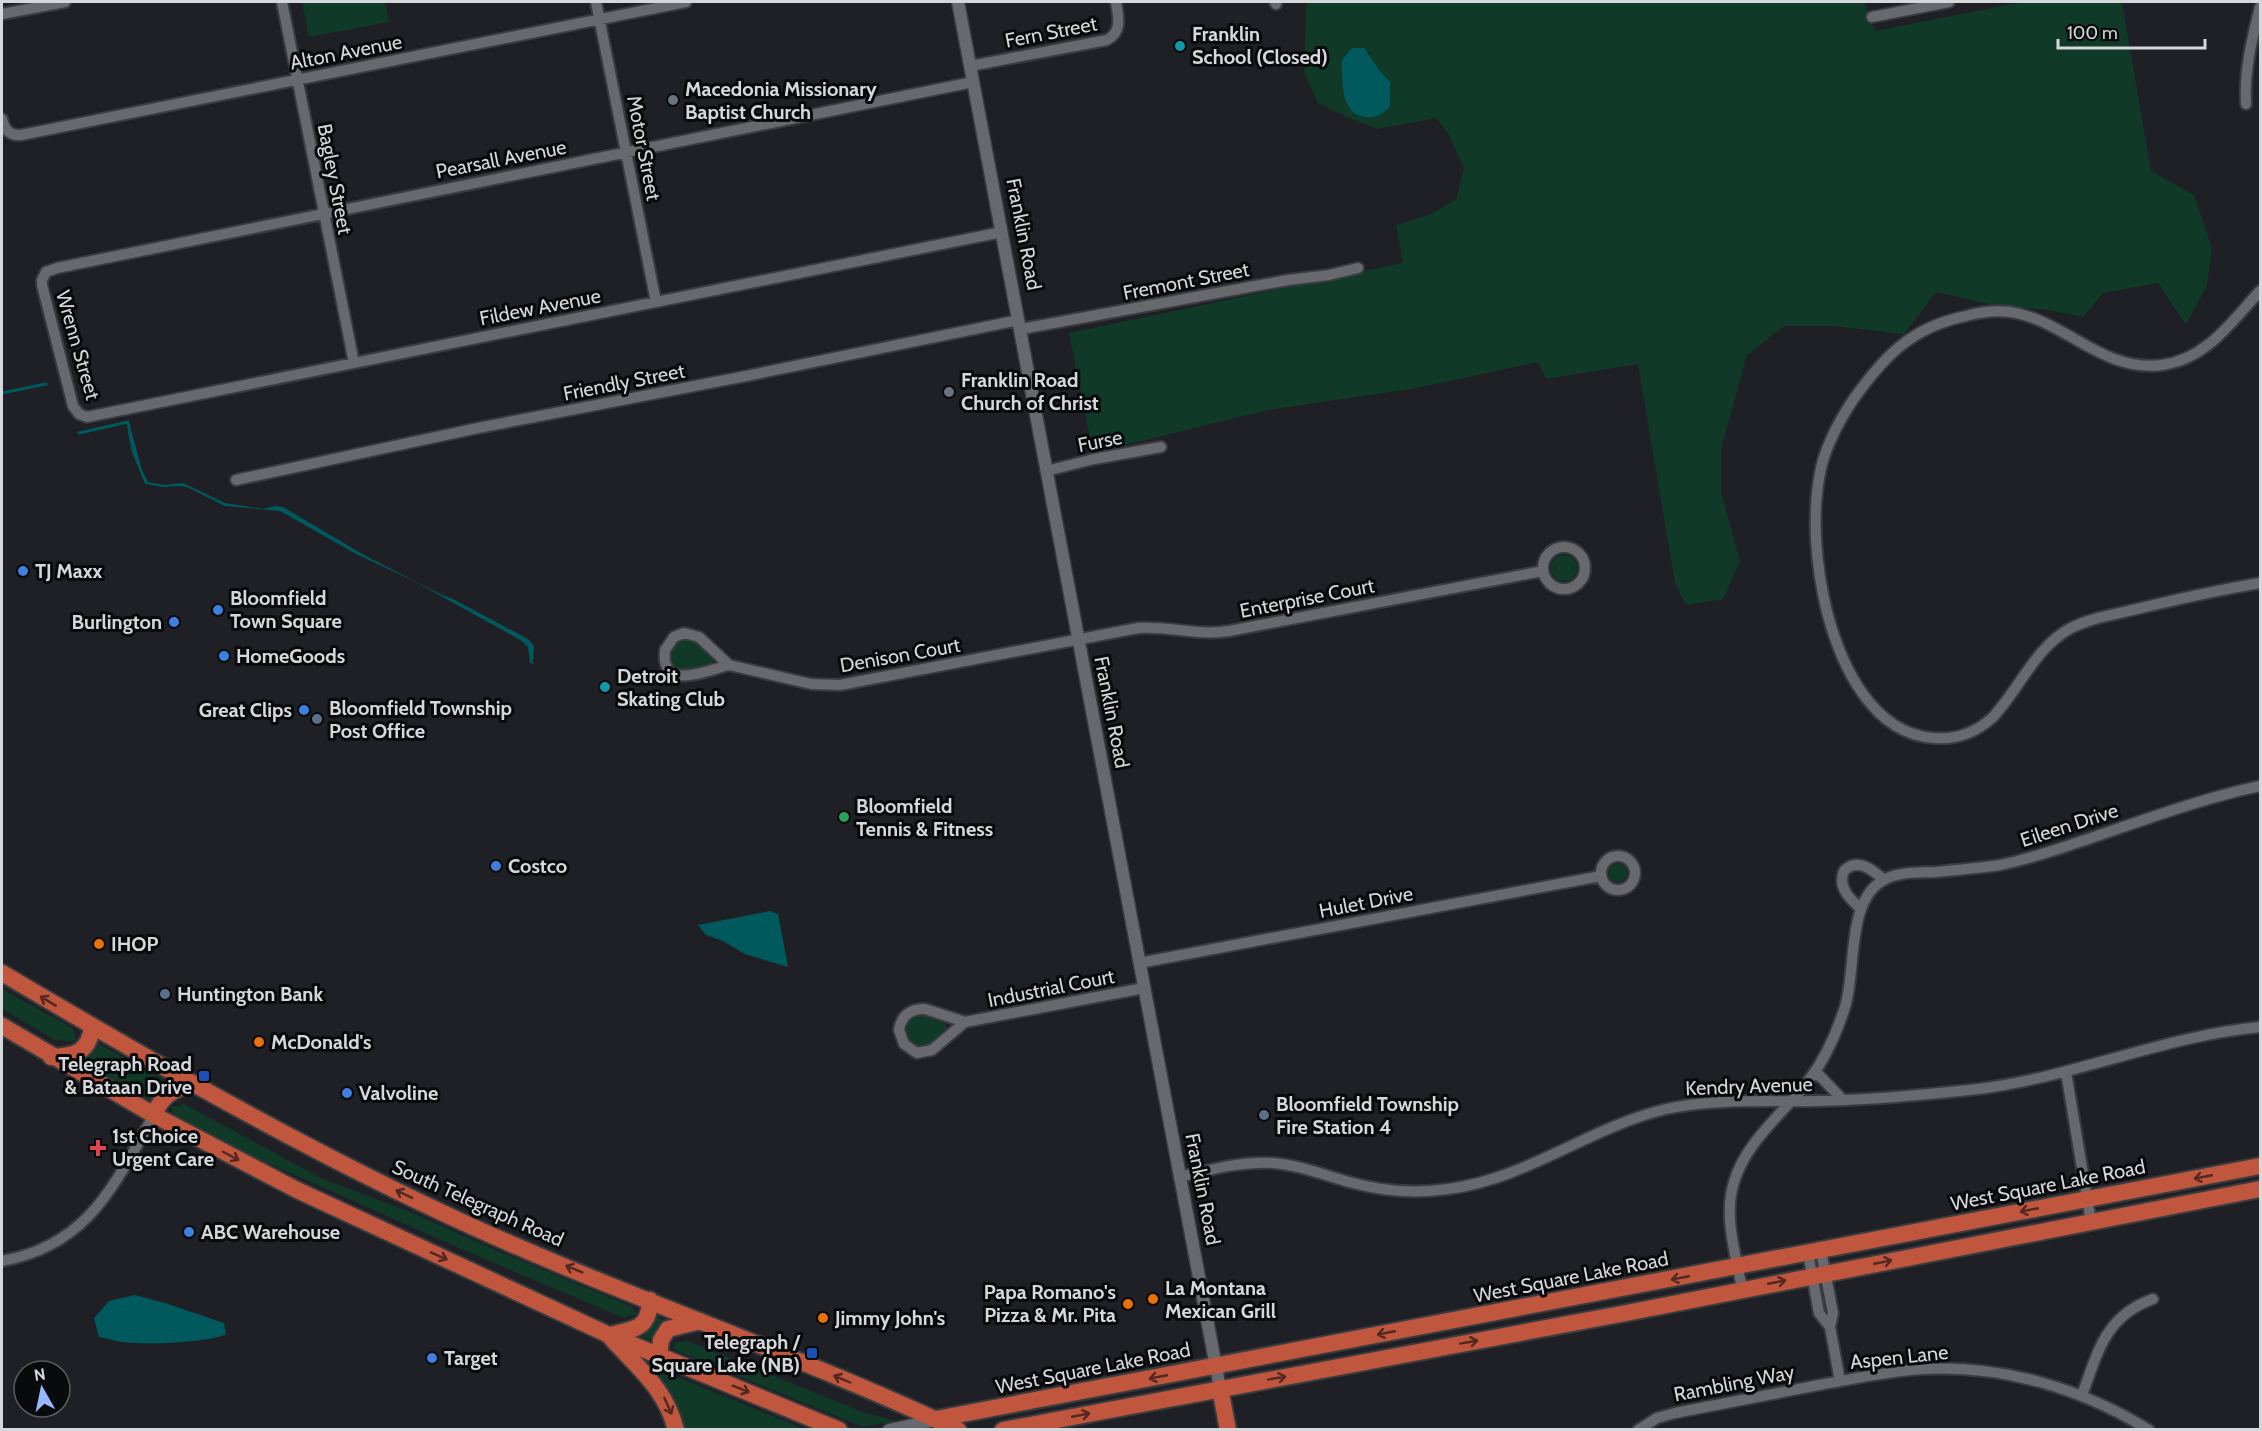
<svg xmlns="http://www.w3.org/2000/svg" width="2262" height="1431" viewBox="0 0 2262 1431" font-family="Cabin,sans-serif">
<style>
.green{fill:#113928}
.water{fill:#00595c}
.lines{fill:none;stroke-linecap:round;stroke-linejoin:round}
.stream{stroke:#00595c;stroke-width:3}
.minor-casing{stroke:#3a3b3f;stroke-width:14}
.tertiary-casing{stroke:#3a3b3f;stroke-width:15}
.trunk-casing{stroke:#3a3b3f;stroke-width:20}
.minor{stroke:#67696f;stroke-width:10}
.tertiary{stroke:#67696f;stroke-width:12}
.trunk{stroke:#c0563e;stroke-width:16}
.oneway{stroke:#522820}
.culture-dot{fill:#0f9aa8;stroke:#090a0c;stroke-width:2}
.worship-dot{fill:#6b7280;stroke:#090a0c;stroke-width:2}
.shop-dot{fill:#3f7fe0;stroke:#090a0c;stroke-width:2}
.service-dot{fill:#5c6f8a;stroke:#090a0c;stroke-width:2}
.leisure-dot{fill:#2e9e5b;stroke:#090a0c;stroke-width:2}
.food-dot{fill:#e8710a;stroke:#090a0c;stroke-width:2}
.transit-dot{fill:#1a4fb4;stroke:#090a0c;stroke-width:2}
.health-dot{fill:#e0444e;stroke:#090a0c;stroke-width:2}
.labels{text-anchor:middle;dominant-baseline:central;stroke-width:6;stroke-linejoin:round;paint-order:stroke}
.street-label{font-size:20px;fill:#d6d7db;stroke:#090a0c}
.poi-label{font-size:20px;font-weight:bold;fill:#d6d7db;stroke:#090a0c;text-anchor:start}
</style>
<rect width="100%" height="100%" fill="#1f2025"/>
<path class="green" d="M302 2H385L389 22 309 37Z
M1309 2H1865L1869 19 1876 31 2022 2H2122L2151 171 2194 195 2212 248 2207 285 2186 325 2158 283 2103 293 2083 317 2043 309 2002 307 1936 292 1904 334 1833 326H1784L1747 355 1721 449V492L1740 561 1723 599 1686 605 1675 583 1638 364 1546 379 1538 362 1417 388 1268 410 1093 453 1069 333 1403 263 1396 225 1429 215 1456 200 1464 168 1448 133 1436 118 1378 129 1342 115 1318 103 1304 72 1306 3Z
M1551 568a13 13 0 1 1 26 0a13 13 0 1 1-26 0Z
M686 639 695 641 713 659 712 663C703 667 691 673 680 670 662 665 672 642 686 639Z
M1609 873a9 9 0 1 1 18 0a9 9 0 1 1-18 0Z
M2 989 73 1028 76 1040 68 1042 58 1039 57 1041 2 1009Z
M918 1014C927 1014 941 1019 947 1026L946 1030C940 1034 934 1043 927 1046 906 1054 895 1025 918 1014Z
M96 1042 165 1081 158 1089 152 1101 81 1061Z
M182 1103 321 1178 415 1214 500 1252 633 1307 632 1309 636 1312 637 1315 627 1316 626 1318 619 1316 450 1244 234 1148 172 1113 171 1106H181Z
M656 1317 666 1321 658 1327 651 1340 642 1337 650 1329Z
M685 1340 863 1412 896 1421 863 1427 675 1350 673 1342H684Z
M638 1362 648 1365 805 1429H684C676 1392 666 1385 638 1362Z"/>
<path class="water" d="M1352 48H1364L1380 71 1390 82V107C1381 115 1377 118 1365 117 1340 114 1342 79 1342 60Z
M128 432 132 433 142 470 148 482 164 485 183 483 225 503 263 509 275 506 283 507 364 555 440 594 453 599 528 639 534 646 533 664 530 663 528 647 522 641 414 581 356 554 280 511 225 506 187 487 179 486 164 487 145 484 132 452Z
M770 911 778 914 788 967 745 954 723 941 706 935 698 925Z
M135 1295 165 1303 224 1323 226 1334C208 1343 143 1345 122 1342 114 1341 106 1338 99 1337L94 1318 109 1301Z"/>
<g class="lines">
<path class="stream" d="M2 393 46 384
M79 433 128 422 130 433"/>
<g class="minor-casing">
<path id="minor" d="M282 2 354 363
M596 2 656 302
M1275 2 1276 4
M2 14 65 2
M1872 17 1949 2
M970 66 1107 40C1123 31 1118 17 1116 2
M973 82 57 268 46 272 42 280V285L73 406 79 414 87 417 1002 232
M2246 104C2244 71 2252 39 2260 7
M2 119C4 130 10 136 21 135L686 2
M2260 291C2232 321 2207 359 2162 365 2103 373 2065 320 2010 312 1995 310 1980 312 1966 316 1912 327 1884 356 1853 400 1839 421 1827 443 1821 468 1811 514 1816 567 1827 612 1841 665 1872 734 1934 738 1957 740 1975 733 1992 718 2019 690 2035 647 2071 628 2091 618 2115 614 2137 609 2178 599 2219 590 2260 583
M1021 329 1288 280 1329 275 1358 268
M1046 471 1094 459 1161 447
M236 480 478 428 741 377 1019 320
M1543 568a21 21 0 1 1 42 0a21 21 0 1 1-42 0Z
M684 633 699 637 729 665C708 670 660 693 665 650L674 637Z
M729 665 811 684 840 685 1138 628C1169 626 1198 636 1229 631L1543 571
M1601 873a17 17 0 1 1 34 0a17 17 0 1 1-34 0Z
M1861 909C1850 899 1837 887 1844 871 1857 857 1873 870 1884 880
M1139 963 1601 876
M925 1009 965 1022 932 1050 917 1053 904 1044 899 1030C901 1016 911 1008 925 1009Z
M965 1022 1144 988
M1815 1071 1843 1100
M2066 1072 2091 1222
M1179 1177C1210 1170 1241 1161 1273 1163 1299 1165 1324 1175 1349 1182 1381 1191 1414 1194 1448 1189 1527 1179 1590 1127 1666 1109 1717 1098 1766 1102 1816 1101 1870 1100 1924 1095 1978 1089 2074 1077 2164 1036 2260 1027
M1821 1251 1833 1313 1830 1327 1840 1381
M1808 1253 1819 1313 1830 1327
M2 1261C89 1245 114 1185 154 1115
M1742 1289C1736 1255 1723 1216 1734 1182 1746 1141 1784 1113 1809 1080 1825 1059 1837 1032 1845 1007 1856 972 1847 906 1879 883 1895 871 1917 873 1936 872 1957 870 1979 868 2000 865 2031 859 2061 848 2091 838 2147 819 2203 798 2260 786
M2082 1395C2098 1352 2105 1316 2153 1299
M1638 1430 1657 1418 1675 1413C1723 1404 1771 1394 1819 1385 1853 1379 1888 1371 1923 1369 2003 1365 2081 1388 2149 1430"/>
</g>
<g class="tertiary-casing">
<path id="tertiary" d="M958 2 1220 1388
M889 1430 935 1420"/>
</g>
<g class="trunk-casing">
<path id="trunk" d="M2 973C154 1063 309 1152 471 1226 631 1299 799 1355 958 1430
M2 1026 154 1115 297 1190 609 1335 839 1430
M51 1057C74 1056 89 1053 92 1027
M154 1115C161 1096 175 1087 195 1084
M609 1335C634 1329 649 1330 650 1300
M611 1338C638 1368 666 1389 676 1430
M659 1356 661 1340 668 1329 700 1321
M1220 1388 1228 1430
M936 1419 2260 1166
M1003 1430 1621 1314 2260 1189"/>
</g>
<use href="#minor" class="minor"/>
<use href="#tertiary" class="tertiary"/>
<use href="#trunk" class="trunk"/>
</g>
<defs><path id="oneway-shaft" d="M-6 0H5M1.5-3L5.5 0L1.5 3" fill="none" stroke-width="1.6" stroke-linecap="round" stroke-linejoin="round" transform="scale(1.5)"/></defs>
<g class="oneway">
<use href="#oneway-shaft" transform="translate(48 1001) rotate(-149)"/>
<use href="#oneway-shaft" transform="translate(231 1156) rotate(28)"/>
<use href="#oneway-shaft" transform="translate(2203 1177) rotate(169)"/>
<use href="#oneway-shaft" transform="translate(404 1194) rotate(-154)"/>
<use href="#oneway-shaft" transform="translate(2029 1210) rotate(169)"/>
<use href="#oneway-shaft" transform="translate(439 1256) rotate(24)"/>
<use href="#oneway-shaft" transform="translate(1883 1262) rotate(-11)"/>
<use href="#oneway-shaft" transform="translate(574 1269) rotate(-158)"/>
<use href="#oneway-shaft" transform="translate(1680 1278) rotate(169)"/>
<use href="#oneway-shaft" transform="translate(1777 1282) rotate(-11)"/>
<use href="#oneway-shaft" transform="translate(1386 1333) rotate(169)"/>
<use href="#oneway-shaft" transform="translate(1469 1342) rotate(-10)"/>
<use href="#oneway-shaft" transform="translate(1158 1377) rotate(169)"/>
<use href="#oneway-shaft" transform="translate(1277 1378) rotate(-10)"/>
<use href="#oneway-shaft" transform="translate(842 1379) rotate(-157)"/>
<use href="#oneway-shaft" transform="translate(741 1389) rotate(22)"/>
<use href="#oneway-shaft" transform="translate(668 1406) rotate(66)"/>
<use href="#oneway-shaft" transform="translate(1081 1415) rotate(-11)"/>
</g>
<g class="culture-dot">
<circle cx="1180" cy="46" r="6"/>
<circle cx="605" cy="687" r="6"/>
</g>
<g class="worship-dot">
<circle cx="673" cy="100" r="6"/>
<circle cx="949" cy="392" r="6"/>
</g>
<g class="shop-dot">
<circle cx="23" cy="571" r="6"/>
<circle cx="218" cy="610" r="6"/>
<circle cx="174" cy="622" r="6"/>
<circle cx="224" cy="656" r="6"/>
<circle cx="304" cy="710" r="6"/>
<circle cx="496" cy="866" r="6"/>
<circle cx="347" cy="1093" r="6"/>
<circle cx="189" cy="1232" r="6"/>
<circle cx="432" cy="1358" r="6"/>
</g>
<g class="service-dot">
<circle cx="317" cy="719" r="6"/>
<circle cx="165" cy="994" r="6"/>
<circle cx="1264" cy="1115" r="6"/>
</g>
<circle class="leisure-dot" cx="844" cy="817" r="6"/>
<g class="food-dot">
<circle cx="99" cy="944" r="6"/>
<circle cx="259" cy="1042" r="6"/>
<circle cx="1153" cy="1299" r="6"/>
<circle cx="1128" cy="1304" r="6"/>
<circle cx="823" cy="1318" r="6"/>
</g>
<g class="transit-dot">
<rect x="198" y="1070" width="12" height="12" rx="3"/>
<rect x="806" y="1347" width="12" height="12" rx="3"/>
</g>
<path class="health-dot" d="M95 1139h6v6h6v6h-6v6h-6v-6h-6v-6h6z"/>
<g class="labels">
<g class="street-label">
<text transform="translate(1051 32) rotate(-11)">Fern Street</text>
<text transform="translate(346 52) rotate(-11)">Alton Avenue</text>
<text transform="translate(644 148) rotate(79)">Motor Street</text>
<text transform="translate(501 159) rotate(-11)">Pearsall Avenue</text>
<text transform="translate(335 179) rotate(79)">Bagley Street</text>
<text transform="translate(1024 234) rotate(79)">Franklin Road</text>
<text transform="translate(1186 281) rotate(-11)">Fremont Street</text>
<text transform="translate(540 307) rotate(-11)">Fildew Avenue</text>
<text transform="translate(78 345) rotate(74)">Wrenn Street</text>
<text transform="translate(624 382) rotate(-11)">Friendly Street</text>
<text transform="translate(1100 441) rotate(-11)">Furse</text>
<text transform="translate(1307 598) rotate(-11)">Enterprise Court</text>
<text transform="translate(900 655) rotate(-10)">Denison Court</text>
<text transform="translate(1112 712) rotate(79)">Franklin Road</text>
<text transform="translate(2069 825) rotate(-18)">Eileen Drive</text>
<text transform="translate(1366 902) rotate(-11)">Hulet Drive</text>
<text transform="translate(1051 988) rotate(-11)">Industrial Court</text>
<text transform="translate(1749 1086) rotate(-2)">Kendry Avenue</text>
<text transform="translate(2048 1185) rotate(-11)">West Square Lake Road</text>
<text transform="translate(1203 1189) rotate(79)">Franklin Road</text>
<text transform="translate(478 1203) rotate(24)">South Telegraph Road</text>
<text transform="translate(1571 1277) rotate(-11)">West Square Lake Road</text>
<text transform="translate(1899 1357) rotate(-6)">Aspen Lane</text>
<text transform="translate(1093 1368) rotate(-11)">West Square Lake Road</text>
<text transform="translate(1734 1383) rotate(-11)">Rambling Way</text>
</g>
<g class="poi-label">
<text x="1192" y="34">Franklin<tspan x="1192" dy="23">School (Closed)</tspan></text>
<text x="685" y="89">Macedonia Missionary<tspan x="685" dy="23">Baptist Church</tspan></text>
<text x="961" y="380">Franklin Road<tspan x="961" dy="23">Church of Christ</tspan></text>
<text x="35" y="571">TJ Maxx</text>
<text x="230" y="598">Bloomfield<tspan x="230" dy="23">Town Square</tspan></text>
<text x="162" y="622" text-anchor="end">Burlington</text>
<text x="236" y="656">HomeGoods</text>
<text x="617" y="676">Detroit<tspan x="617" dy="23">Skating Club</tspan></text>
<text x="329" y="708">Bloomfield Township<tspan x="329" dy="23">Post Office</tspan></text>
<text x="292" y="710" text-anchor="end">Great Clips</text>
<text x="856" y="806">Bloomfield<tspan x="856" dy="23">Tennis &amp; Fitness</tspan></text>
<text x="508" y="866">Costco</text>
<text x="111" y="944">IHOP</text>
<text x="177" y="994">Huntington Bank</text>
<text x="271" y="1042">McDonald's</text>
<text x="192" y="1064" text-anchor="end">Telegraph Road<tspan x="192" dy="23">&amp; Bataan Drive</tspan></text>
<text x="359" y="1093">Valvoline</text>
<text x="1276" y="1104">Bloomfield Township<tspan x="1276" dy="23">Fire Station 4</tspan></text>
<text x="112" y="1136">1st Choice<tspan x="112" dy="23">Urgent Care</tspan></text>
<text x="201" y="1232">ABC Warehouse</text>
<text x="1165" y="1288">La Montana<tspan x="1165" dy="23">Mexican Grill</tspan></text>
<text x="1116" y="1292" text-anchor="end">Papa Romano's<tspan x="1116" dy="23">Pizza &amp; Mr. Pita</tspan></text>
<text x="835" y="1318">Jimmy John's</text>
<text x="800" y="1342" text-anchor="end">Telegraph /<tspan x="800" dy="23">Square Lake (NB)</tspan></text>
<text x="444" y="1358">Target</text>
</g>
</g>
<rect width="2262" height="1431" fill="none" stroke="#d6d7db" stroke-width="6"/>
<g transform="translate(42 1389) rotate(351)"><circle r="28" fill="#090a0c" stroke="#5b5c5f" stroke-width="1.5"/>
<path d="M0-4.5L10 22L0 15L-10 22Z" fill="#98b6fd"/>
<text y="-9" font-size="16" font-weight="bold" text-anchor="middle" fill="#d6d7db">N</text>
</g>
<path d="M2058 39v9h147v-9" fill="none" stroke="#d6d7db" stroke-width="3"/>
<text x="2067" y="39" font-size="18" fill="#d6d7db" stroke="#090a0c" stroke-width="4.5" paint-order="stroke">100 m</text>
</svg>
